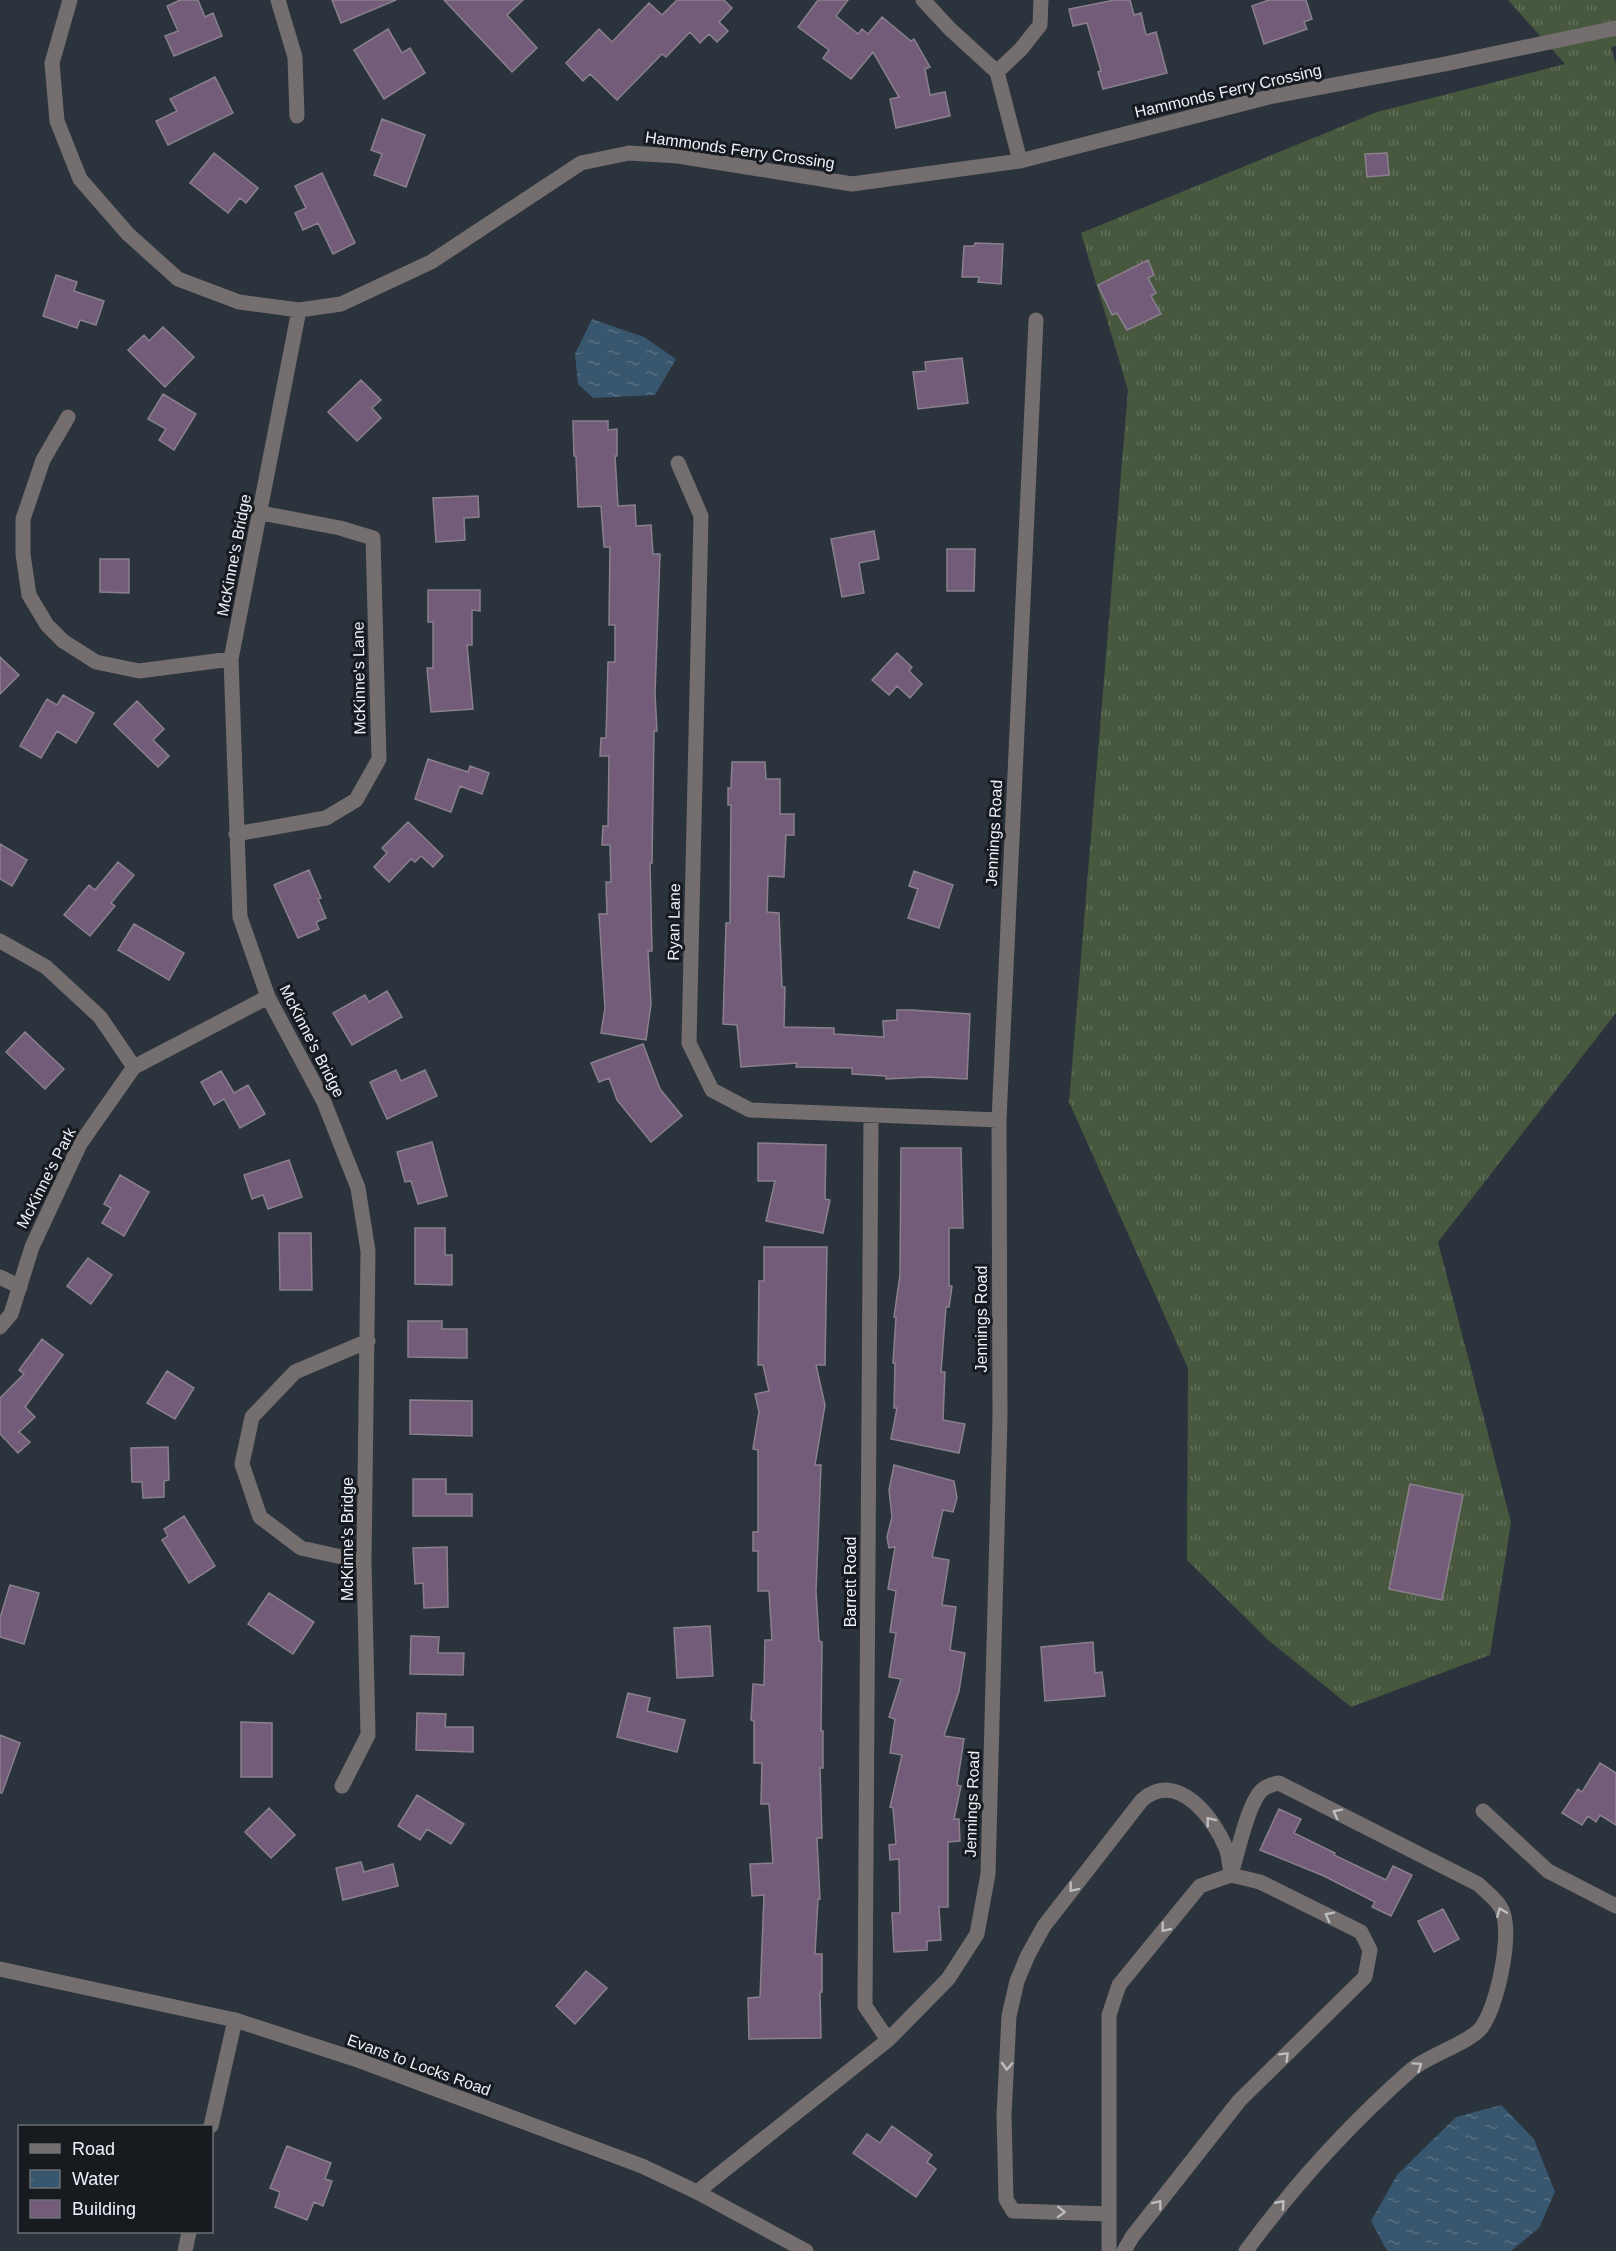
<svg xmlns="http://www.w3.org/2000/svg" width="1616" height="2251" viewBox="0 0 1616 2251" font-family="Arial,sans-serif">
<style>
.grass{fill:url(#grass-tufts)}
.water{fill:url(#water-ripples)}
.building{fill:#735c79;stroke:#89808c;stroke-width:1.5}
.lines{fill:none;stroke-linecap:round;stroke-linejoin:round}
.minor{stroke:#756e6e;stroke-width:15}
.tertiary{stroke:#756e6e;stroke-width:15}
.oneway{stroke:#bcbdc1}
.labels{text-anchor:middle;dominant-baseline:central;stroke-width:6;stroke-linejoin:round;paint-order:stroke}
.street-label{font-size:16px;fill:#ecf1f8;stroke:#171a1f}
</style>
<defs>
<pattern id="grass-tufts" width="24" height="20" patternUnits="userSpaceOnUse" patternTransform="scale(1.5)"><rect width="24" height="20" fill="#47583f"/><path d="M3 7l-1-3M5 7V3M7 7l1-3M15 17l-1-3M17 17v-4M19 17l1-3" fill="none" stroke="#62705c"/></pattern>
<pattern id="water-ripples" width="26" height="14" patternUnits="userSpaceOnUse" patternTransform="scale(1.5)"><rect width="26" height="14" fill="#38566d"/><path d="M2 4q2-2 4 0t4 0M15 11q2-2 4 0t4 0" fill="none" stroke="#556f83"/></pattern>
</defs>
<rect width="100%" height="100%" fill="#2b333d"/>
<path class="grass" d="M1508 0H1616V46L1611 47 1616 64V1013L1438 1242 1511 1522 1490 1655 1351 1707 1268 1640 1187 1560 1188 1368 1069 1102 1128 390 1081 233 1377 112 1565 64Z"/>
<path class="water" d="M592 319 644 337 676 359 655 395 593 398 578 384 575 354Z
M1501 2105 1534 2139 1555 2192 1539 2228 1511 2251H1387L1371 2221 1397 2175 1456 2117Z"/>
<path class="building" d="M180 0H198L205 17 213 13 222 36 174 56 165 36 178 31 167 6Z
M332 0H396L341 23Z
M444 0H523L507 15 537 48 512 72Z
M677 0H724L732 8 719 22 728 31 717 42 709 34 700 43 690 32 666 57 662 54 617 100 590 74 583 81 566 63 599 29 612 42 649 3 662 15Z
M818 0H848L836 16 858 34 862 29 868 34 882 17 911 41 914 39 930 67 925 69 930 95 945 92 950 116 896 128 890 99 899 97 873 52 851 79 823 58 829 50 798 27Z
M1115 0H1130L1134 15 1141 13 1146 35 1156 32 1167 73 1103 89 1098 72 1101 71 1087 23 1073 26 1069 9Z
M1269 0H1306L1312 19 1304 22 1307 29 1264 44 1252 6Z
M388 29 402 53 410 48 425 73 384 99 354 50Z
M215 77 233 113 168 145 156 121 177 111 170 99Z
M382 119 425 135 406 187 374 175 382 154 371 150Z
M214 153 258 188 246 203 240 198 228 213 190 183Z
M1387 153 1389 175 1367 177 1365 154Z
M322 173 355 243 333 254 318 223 303 230 295 213 306 208 295 186Z
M975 243 1003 244 1001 284 978 282 979 277H962L964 246H974Z
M1148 260 1154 275 1148 278 1156 293 1151 296 1161 314 1127 330 1117 313 1112 315 1098 285Z
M56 275 77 282 74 291 104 301 96 325 80 320 77 328 43 316Z
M163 327 194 357 165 387 128 350 144 335 149 341Z
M962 358 968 403 918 409 913 372 926 371 925 362Z
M361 380 381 400 372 408 381 418 357 441 328 412Z
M163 394 196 414 174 450 159 440 166 429 148 419Z
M573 421H608V430L617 429V456H615L618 506 635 505 636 526 651 525 653 554H660L655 694 657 731H654L652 863H650L652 951H648L651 1004 646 1040 601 1033 605 1008 599 914H607L606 882H611L610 845H602L603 826H608L609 756H600L601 738H606L608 662H615V625H609L610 547H604L601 506 578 507 576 456H574Z
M478 496 479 517 464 518 465 540 436 542 433 498Z
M874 531 879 559 859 563 864 593 842 597 831 539Z
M947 549H975L974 591H947Z
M100 559H129V593L100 592Z
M428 590H480V611L472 610V645H467L473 709 431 712 427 668H433V622H428Z
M897 653 912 667 909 671 922 684 910 698 897 686 889 695 872 680Z
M0 657 19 675 0 694Z
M63 695 94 713 76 743 57 731 41 758 20 746 47 699 57 705Z
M137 701 164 729 153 740 169 756 158 767 114 724Z
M428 759 468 772 470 766 489 773 482 794 460 786 451 812 415 799Z
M732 762H765L766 779H780V814H794V835H786L784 877 768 876 767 912 779 913 782 987H785L784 1027 834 1028V1034L884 1037 883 1021 897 1020V1010H912L970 1014 967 1079 926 1077 886 1079V1076L852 1074V1068L796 1067 797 1063 741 1067 737 1025 723 1024 726 923H730L731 805H728V788H731Z
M408 822 443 856 433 867 421 856 415 862 411 859 389 882 374 867 387 853 382 848Z
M0 844 27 860 12 886 0 879Z
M118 862 134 875 111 903 115 906 90 936 64 915 89 885 95 890Z
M309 870 321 898 318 899 326 918 316 922 319 929 298 938 274 885Z
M914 871 953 885 939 928 908 918 918 889 909 886Z
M134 924 184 953 169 980 118 950Z
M387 991 402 1017 352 1045 333 1013 365 995 369 1002Z
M25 1032 64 1069 45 1089 6 1052Z
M643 1044 660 1089 682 1116 651 1142 617 1100 609 1078 599 1082 591 1063Z
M396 1070 401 1081 425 1070 437 1096 387 1119 370 1082Z
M221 1071 234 1093 248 1085 265 1114 240 1128 224 1099 214 1105 201 1082Z
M432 1142 447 1196 418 1204 411 1181 405 1182 397 1152Z
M758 1143 826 1145 825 1199 830 1200 823 1233 766 1221 775 1181H758Z
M901 1148H961L963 1228H949V1286H952L949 1307H946L941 1372H945L943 1420 965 1424 959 1453 891 1439 897 1408H894L895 1363H893L896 1317H894L900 1275Z
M289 1160 302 1197 268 1209 263 1195 252 1199 244 1175Z
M120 1175 149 1192 124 1236 102 1223 111 1208 104 1204Z
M415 1228H445V1255H452V1285L415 1284Z
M279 1233H311L312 1290H280Z
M764 1247H827L825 1365H816L825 1405 815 1465H821L816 1591 819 1641 822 1642 821 1731H823V1768H820L822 1838H817L820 1899H818L815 1954H822V1992H820L821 2038 749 2039 748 1998 760 1997 764 1895 752 1896 750 1864 773 1863 769 1804H761L762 1763H754V1721L751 1720 753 1684 764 1685 765 1640H772L769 1591H758V1551H753V1532H758V1450L753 1449 759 1412 755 1394 769 1391 763 1365H758L759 1281H764Z
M88 1258 112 1275 91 1304 67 1286Z
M408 1321H442V1329H467V1358L408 1357Z
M42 1339 63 1355 25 1407 35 1417 19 1432 30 1442 18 1453 0 1434V1398L24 1374 19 1370Z
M167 1371 194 1388 175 1419 147 1403Z
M410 1400 472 1401V1436L410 1434Z
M168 1447 169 1480 164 1481V1497L143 1498 142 1482H132L131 1448Z
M894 1465 954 1481 957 1498 953 1512 943 1510 932 1557 949 1560 942 1605 956 1607 950 1650 965 1653 959 1691 944 1736 964 1739 957 1785 961 1786 954 1819H959L960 1841 948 1842V1907H939L941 1940 927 1941V1950L894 1952 892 1913H900L899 1859 890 1860 889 1845 896 1844 893 1808 890 1807 902 1755 890 1753 895 1719 889 1717 901 1679 889 1677 896 1633 890 1632 896 1591 888 1589 895 1547 889 1548 887 1537 892 1517 889 1490Z
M413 1479H446V1494H472V1516H413Z
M1410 1484 1463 1495 1442 1600 1389 1589Z
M184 1516 215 1566 189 1583 162 1540 168 1536 164 1529Z
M447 1547 448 1607 424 1608 423 1583 415 1584 413 1548Z
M10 1585 39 1593 24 1644 0 1637V1618Z
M269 1593 314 1622 293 1654 248 1624Z
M710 1626 713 1676 677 1678 674 1628Z
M411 1636 439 1637 438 1653H464L463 1675 410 1674Z
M1093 1642 1095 1673 1102 1672 1105 1696 1045 1701 1041 1647Z
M628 1693 650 1698 647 1711 685 1720 677 1752 617 1737Z
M417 1713 446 1714 445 1727H473V1752L416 1750Z
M241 1722 272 1723V1777H241Z
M0 1735 20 1743 2 1793H0Z
M1600 1763 1616 1773V1825L1600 1815 1596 1822 1588 1816 1582 1825 1562 1813 1578 1789 1582 1792Z
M417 1795 464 1824 451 1844 427 1829 420 1840 398 1826Z
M269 1808 295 1835 271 1858 245 1832Z
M1279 1809 1301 1819 1294 1833 1335 1853 1334 1855 1386 1880 1393 1866 1412 1875 1391 1916 1372 1907 1375 1902 1324 1876 1260 1850Z
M361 1862 364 1872 393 1864 398 1886 343 1900 336 1868Z
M1443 1909 1459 1939 1434 1952 1418 1921Z
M586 1971 607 1988 575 2024 556 2006Z
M892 2126 932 2155 927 2162 936 2169 916 2197 853 2153 867 2134 880 2143Z
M287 2146 331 2163 325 2179 332 2181 323 2206 314 2202 307 2220 275 2207 280 2192 270 2188Z"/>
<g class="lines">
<path class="minor" d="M70 0 52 63 57 121 80 179 128 234 178 279 239 302 299 310 341 304 431 262 581 163 629 153 678 156 852 184 1020 161 1269 97 1445 64 1616 28
M278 0 295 57 297 116
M923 0 950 29 997 72 1020 161
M997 72 1021 49 1040 25 1041 0
M299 310 231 659 240 917 268 997 324 1102 358 1188 368 1251 364 1562 368 1735 342 1786
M68 417 43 460 23 519V554L29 595 47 625 63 641 96 662 139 671 231 659
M678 463 701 516 689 1043 712 1090 750 1110 999 1120
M236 834 326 818 356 800 379 759 373 538 340 528 261 513
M0 941 46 967 100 1017 134 1067
M871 1116 865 2006 888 2040
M0 1277 20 1287
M0 1327 11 1314 32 1247 80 1144 134 1067 268 997
M364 1562 301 1548 260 1517 242 1464 252 1417 295 1372 368 1341
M1483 1811 1548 1871 1616 1906
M1231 1875C1237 1855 1248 1803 1262 1790 1267 1786 1272 1784 1279 1783L1478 1884C1486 1892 1497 1899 1502 1910 1513 1934 1497 2008 1481 2028 1471 2042 1427 2056 1411 2070 1350 2124 1294 2185 1246 2251
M211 2126 235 2020
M697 2192 888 2040 948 1979 977 1934 988 1874 1000 1417 999 1120 1036 320
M1109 2214 1013 2211 1006 2199 1004 2115 1009 2016 1017 1981 1028 1955 1044 1926 1142 1800C1177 1769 1214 1818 1226 1848 1229 1856 1229 1864 1231 1872
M185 2251 189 2232
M1109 2251V2015L1119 1985 1200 1886 1231 1875 1260 1882 1361 1932 1370 1950 1365 1977 1239 2101 1132 2237 1124 2251"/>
<path class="tertiary" d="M0 1969 235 2020 355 2059 642 2166 697 2192 806 2251"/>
</g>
<defs><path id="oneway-chevron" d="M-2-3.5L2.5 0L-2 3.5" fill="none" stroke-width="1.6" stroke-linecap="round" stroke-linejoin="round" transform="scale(1.5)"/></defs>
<g class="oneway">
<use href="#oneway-chevron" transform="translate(1337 1813) rotate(-153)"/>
<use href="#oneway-chevron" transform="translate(1210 1821) rotate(-128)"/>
<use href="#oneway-chevron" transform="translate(1073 1888) rotate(128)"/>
<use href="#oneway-chevron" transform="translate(1501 1912) rotate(-113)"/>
<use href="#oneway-chevron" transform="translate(1329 1916) rotate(-153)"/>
<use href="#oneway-chevron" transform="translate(1165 1928) rotate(129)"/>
<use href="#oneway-chevron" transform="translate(1285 2056) rotate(-45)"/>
<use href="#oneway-chevron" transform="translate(1007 2066) rotate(93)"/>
<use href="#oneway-chevron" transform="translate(1418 2066) rotate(-34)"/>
<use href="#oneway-chevron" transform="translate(1158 2204) rotate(-52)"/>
<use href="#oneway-chevron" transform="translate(1281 2204) rotate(-48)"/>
<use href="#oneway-chevron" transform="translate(1061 2212) rotate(2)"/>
</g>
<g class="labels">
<g class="street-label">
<text transform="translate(1228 91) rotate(-13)">Hammonds Ferry Crossing</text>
<text transform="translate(740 150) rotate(8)">Hammonds Ferry Crossing</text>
<text transform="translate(234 555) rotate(-79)">McKinne's Bridge</text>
<text transform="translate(359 678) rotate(-91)">McKinne's Lane</text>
<text transform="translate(994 833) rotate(-87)">Jennings Road</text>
<text transform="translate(674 922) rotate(-89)">Ryan Lane</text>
<text transform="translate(312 1041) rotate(63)">McKinne's Bridge</text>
<text transform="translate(46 1178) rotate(-63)">McKinne's Park</text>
<text transform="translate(981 1319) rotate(-90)">Jennings Road</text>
<text transform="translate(347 1539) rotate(-90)">McKinne's Bridge</text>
<text transform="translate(850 1582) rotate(-90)">Barrett Road</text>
<text transform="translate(972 1804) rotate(-88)">Jennings Road</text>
<text transform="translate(419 2065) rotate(20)">Evans to Locks Road</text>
</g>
</g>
<rect x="18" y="2125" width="195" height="108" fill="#171a1f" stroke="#6c7076" stroke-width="1.5"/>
<rect x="30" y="2144" width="30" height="9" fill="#756e6e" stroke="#6c7076" stroke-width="1.5"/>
<text x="72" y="2155" font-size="18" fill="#ecf1f8">Road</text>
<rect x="30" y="2170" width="30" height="18" fill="url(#water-ripples)" stroke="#6c7076" stroke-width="1.5"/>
<text x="72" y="2185" font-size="18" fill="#ecf1f8">Water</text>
<rect x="30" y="2200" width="30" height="18" fill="#735c79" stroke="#6c7076" stroke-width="1.5"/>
<text x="72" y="2215" font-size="18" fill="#ecf1f8">Building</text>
</svg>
